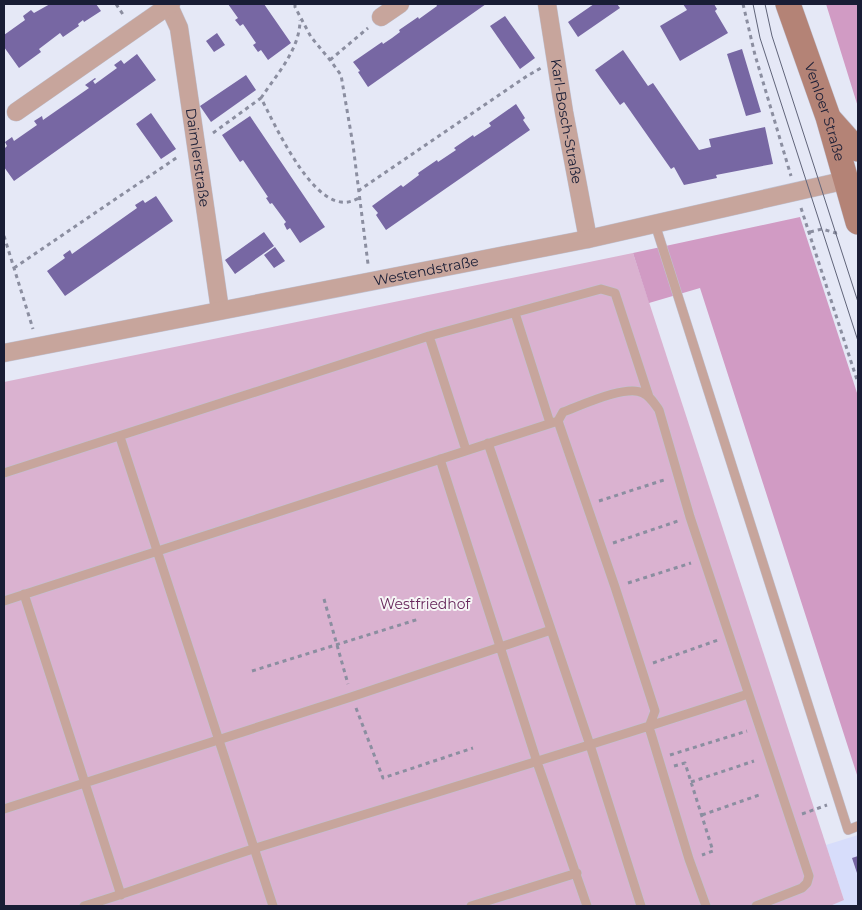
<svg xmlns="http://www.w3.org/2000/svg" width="862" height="910" viewBox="0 0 862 910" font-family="Montserrat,sans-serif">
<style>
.built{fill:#d7ddfb}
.green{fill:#dab2d0}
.forest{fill:#d19bc4}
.building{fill:#7767a3}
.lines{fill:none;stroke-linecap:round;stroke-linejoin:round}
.lane-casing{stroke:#c0c3d3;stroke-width:10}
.street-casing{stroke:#c0c3d3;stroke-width:19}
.secondary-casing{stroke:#c0c3d3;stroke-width:26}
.path{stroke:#8b8ea0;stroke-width:3;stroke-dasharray:4 4;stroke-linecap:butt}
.lane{stroke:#c7a59c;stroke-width:9}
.street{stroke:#c7a59c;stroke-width:18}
.secondary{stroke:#b48376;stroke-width:25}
.tram{stroke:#606479;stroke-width:1}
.labels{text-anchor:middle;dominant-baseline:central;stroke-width:4;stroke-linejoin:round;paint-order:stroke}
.street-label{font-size:14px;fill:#191d35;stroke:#f6f6f6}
.park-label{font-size:14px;fill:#67275b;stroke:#f6f6f6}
</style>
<rect width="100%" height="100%" fill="#e5e8f6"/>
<path class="built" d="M858 835V906H830L844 900 826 845Z"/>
<path class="green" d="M633 253 844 900 830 906H4V382Z"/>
<path class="forest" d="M826 4H858V107Z
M800 217 858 396V778L700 288 649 303 633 253Z"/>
<path class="building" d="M50 4H96L101 11 84 22 83 20 78 24 79 26 63 37 60 33 39 49 41 52 19 68 4 47V35L25 20 23 16 31 10 34 13Z
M228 4H264L291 43 268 60 261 50 258 52 253 45 256 43 243 24 240 26 235 20 238 18Z
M436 4H486L368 87 358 72 360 71 353 62 382 42 383 44 392 38 400 32 399 30 418 17 419 19 437 6Z
M594 4H617L620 8 578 37 568 22Z
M683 4H714L717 9 715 11 728 33 680 61 660 26 687 10Z
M505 16 535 58 520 69 490 26Z
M217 33 225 45 214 52 206 41Z
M742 49 761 112 746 116 727 54Z
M623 50 648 86 653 83 699 150 711 147 709 139 765 127 773 164 716 175 717 178 684 185 674 167 671 169 624 102 620 105 595 70Z
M137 54 156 80 14 181 4 167V149L7 146 5 142 12 137 14 141 37 125 34 121 42 116 43 120 89 88 85 85 95 78 96 79 93 81 95 84 117 68 114 65 121 60 124 64Z
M246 75 256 90 211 122 200 106Z
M516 104 525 118 523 120 530 130 386 230 376 215 378 213 372 206 401 185 403 187 419 175 418 173 437 160 438 162 456 150 454 148 473 135 474 137 491 126 489 123Z
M151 113 176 149 161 159 136 124Z
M250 116 325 227 300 243 290 228 287 230 284 224 286 222 272 203 270 204 266 198 268 197 243 160 240 162 222 135Z
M156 196 173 221 65 296 47 271 65 258 63 255 70 250 72 254 137 208 135 205 143 200 145 203Z
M264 232 274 246 235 274 225 260Z
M275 247 285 261 274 268 264 255Z
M858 856V876L852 858Z"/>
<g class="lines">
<g class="lane-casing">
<path id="lane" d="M655 224 848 830 858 826
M515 313 550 423
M429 336 601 289 615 293 649 397
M558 421 563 412C580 406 626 384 643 393 650 396 654 403 659 410L690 517 809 876 807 883 802 888 756 906
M120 437 273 906
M488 443 590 745 641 906
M440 459 537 762 587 906
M4 473 429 336 466 450
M24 594 121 895
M4 601 558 421 615 587 655 711 649 727 689 859 706 906
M4 809 351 697 551 630
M84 906C142 889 199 866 256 848 420 797 585 748 748 694
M471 906 577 873"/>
</g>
<g class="street-casing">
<g id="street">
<path id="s1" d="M547 4 564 112 588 239"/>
<path id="s2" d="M169 6 179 28 220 310"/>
<path d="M381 17 400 4"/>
<path d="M16 112 171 4"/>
<path id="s3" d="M4 353 588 239 847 180"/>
</g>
</g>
<g class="secondary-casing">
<g id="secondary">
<path id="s4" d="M788 4 828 117 858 222"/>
<path d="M831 121 848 140 858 149"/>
</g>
</g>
<path class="path" d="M116 4 124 16
M295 4V7L311 37 330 60 341 75 353 145 368 264
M743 4 755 55 791 176
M330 60 368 28
M261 98C277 74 300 49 300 20
M213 133 261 98C275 125 308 198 341 202 348 203 353 201 359 198
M358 191 527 76 541 68
M801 208 858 383
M810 232 822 229 836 233 841 232
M4 236 33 329
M14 268 179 156
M599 501 667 479
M613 543 678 521
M628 583 691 563
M324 599 348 684
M653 663 718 640
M252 671 419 619
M356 708 383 778 473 748
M670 755 747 731
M674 766 685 763 713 851 702 855
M691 782 754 761
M802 814 827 805
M702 815 762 794"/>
<use href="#lane" class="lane"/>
<use href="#street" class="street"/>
<use href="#secondary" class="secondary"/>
<path class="tram" d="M753 4 760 38 858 341
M765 4 772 36 858 302"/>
</g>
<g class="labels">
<g class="street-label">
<text stroke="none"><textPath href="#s4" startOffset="114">Venloer Straße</textPath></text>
<text stroke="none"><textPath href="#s1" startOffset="119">Karl-Bosch-Straße</textPath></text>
<text stroke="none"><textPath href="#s2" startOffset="155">Daimlerstraße</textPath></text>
<text stroke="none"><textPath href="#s3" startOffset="430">Westendstraße</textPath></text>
</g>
<g class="park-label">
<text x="425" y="604">Westfriedhof</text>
</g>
</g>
<rect width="862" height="910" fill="none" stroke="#191d35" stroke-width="10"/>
</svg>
